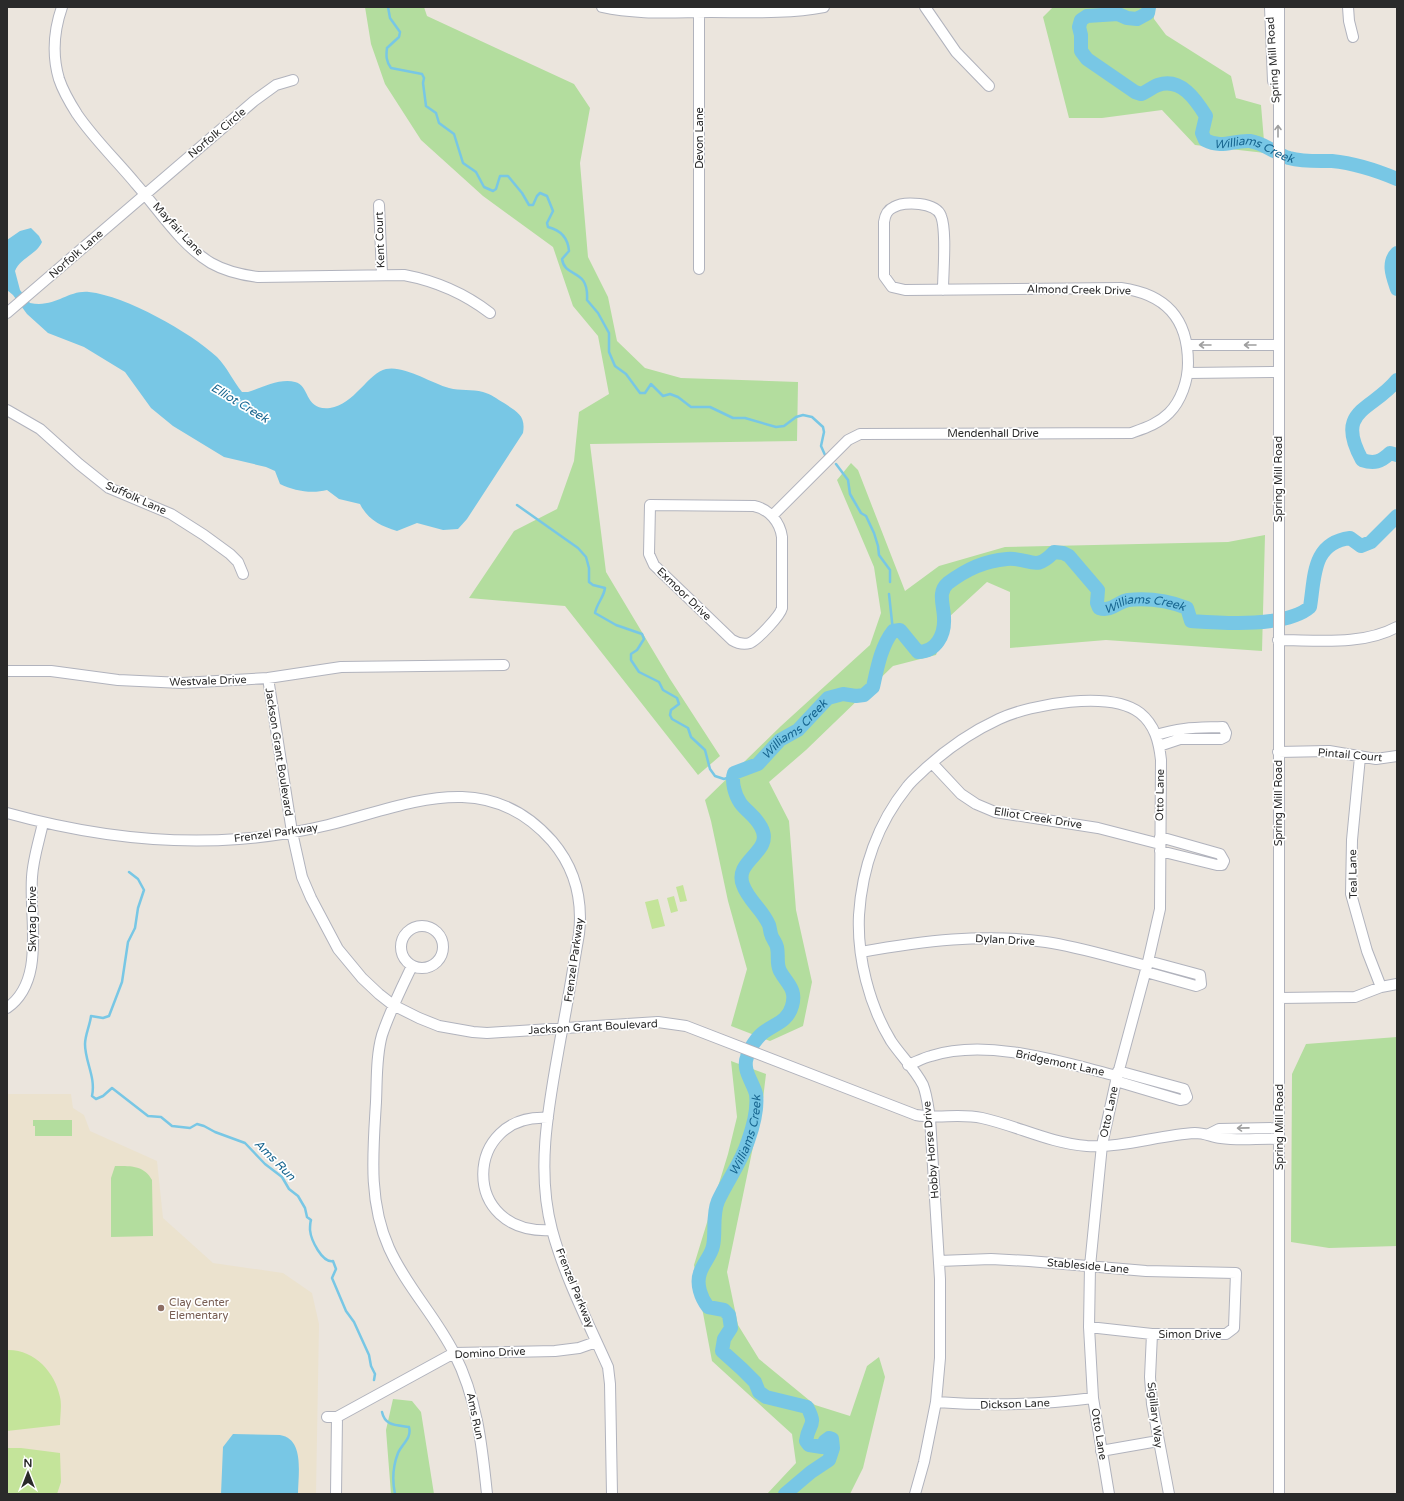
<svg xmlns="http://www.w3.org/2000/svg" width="1404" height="1501" viewBox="0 0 1404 1501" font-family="'Varela Round',sans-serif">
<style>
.education{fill:#ebe2ce}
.green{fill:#b3dd9e}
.pitch{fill:#c4e49a}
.water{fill:#78c7e5}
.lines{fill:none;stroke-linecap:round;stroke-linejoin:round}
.stream{stroke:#78c7e5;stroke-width:2.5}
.river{stroke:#78c7e5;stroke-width:14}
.minor-casing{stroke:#b1b3bd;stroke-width:12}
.minor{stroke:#fff;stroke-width:10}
.oneway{stroke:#9f9f9f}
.education-dot{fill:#8d6e63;stroke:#fff;stroke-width:1.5}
.labels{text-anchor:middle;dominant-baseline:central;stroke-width:3.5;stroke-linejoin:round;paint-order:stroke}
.street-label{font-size:11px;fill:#2a2a2a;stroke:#fff}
.education-label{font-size:11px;fill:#785e54;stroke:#fff;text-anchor:start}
.water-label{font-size:12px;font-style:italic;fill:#186690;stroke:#fff}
</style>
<rect width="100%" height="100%" fill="#ebe5dd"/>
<path class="education" d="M7 1094H71L73 1108 84 1115 90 1131 157 1161 163 1218 213 1263 283 1273 312 1293 319 1324 316 1494H7Z"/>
<path class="green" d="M365 7H424L427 16 574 84 590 108 580 163 588 257 608 297 617 341 645 368 681 378 798 382 797 441 590 444 606 572 670 679 720 756 698 775 565 606 469 598 514 531 557 509 574 461 579 412 609 394 598 336 573 306 553 247 483 196 421 140 385 84 371 44Z
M1053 7H1153L1154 19 1166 35 1231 76 1236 98 1261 105 1265 153 1195 145 1162 110 1102 118H1069L1043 17Z
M851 463 858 470 905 591 939 566 1005 547 1228 542 1265 535 1262 651 1106 640 1010 648V592L987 582 949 617 936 655 893 666 806 750 769 782 789 821 796 910 812 982 803 1026 770 1041 731 1026 747 969 728 901 711 821 705 800 781 726 870 645 881 613 874 567 837 480Z
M1397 1037V1246L1329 1248 1291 1242 1292 1074 1306 1044Z
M731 1061 766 1074 763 1099 727 1272 738 1325 759 1359 815 1405 850 1416 867 1366 879 1357 885 1377 863 1468 850 1494H767L796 1463 792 1434 712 1361 694 1265 728 1154 737 1117Z
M33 1120H72V1136H35V1126H33Z
M115 1166C130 1166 144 1165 152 1180L153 1236 111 1237V1178Z
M393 1399 412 1401 421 1412 434 1494H391L386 1430Z"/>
<path class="pitch" d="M683 885 687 901 680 902 676 887Z
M674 896 678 911 671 913 667 898Z
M658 899 665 926 652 929 645 902Z
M7 1350C34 1349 55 1372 60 1397 62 1405 60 1416 60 1425L7 1431Z
M7 1448H21L60 1453 61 1482 57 1494H7Z"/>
<path class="water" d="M31 228 39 236 42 242C36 255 20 258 15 271L20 290 30 303C56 308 67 290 89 292 126 296 190 332 217 357 227 367 233 381 242 392H248C261 388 280 378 295 382 310 385 304 411 330 408 354 405 369 372 386 369 404 365 431 383 449 388 460 391 472 389 483 392 491 394 497 399 504 403 517 412 526 415 523 433L467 519 458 529 443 530 417 523 397 531C381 526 368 520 360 504L339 499 327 490C312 494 294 491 280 484L275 471 266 467 224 457 173 426 151 408 125 372 84 347 48 333 27 314 13 295 7 290V240L20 231Z
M233 1434 280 1435C305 1439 298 1475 298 1494H221L223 1447Z"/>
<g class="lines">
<path class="stream" d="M388 7 390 18 400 32 399 37 387 48C386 56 386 61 391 68L422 74 424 78 423 83 426 106 436 113 439 123 454 134 463 163 476 172 484 187 493 191 496 189 500 176H508L522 193 529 205H533L537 196 540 193 547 196 553 211 547 223 548 227C560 230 568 238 569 251L562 259C565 279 589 267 587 300L598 313 609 333V352L615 366 626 374 640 393H645L651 384 663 396 670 394 678 397 691 407H710L733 418H745L776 427 784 426 796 417 803 415 812 417 823 427 824 432 821 446 825 455
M836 464 848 480 850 494 861 513 866 516 874 533 878 546 879 555 890 570V582
M517 505 578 548 586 557 589 568V582L593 585 605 588C604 597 597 603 595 613L616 625 642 634 644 639 637 650 631 654V660L639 672 659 682 663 690 677 698 679 704 671 710 670 715 672 719 688 728 691 737 705 750 710 769 715 776 724 779 733 776
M889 594 893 631
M129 872 138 879 144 890 138 908 135 928 128 942 122 982 109 1016 103 1018 91 1016C90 1025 85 1035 85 1044 85 1062 96 1077 92 1096L96 1099 103 1096 112 1088 148 1116 161 1117 172 1126 190 1128 197 1124 204 1126 215 1132 245 1143 265 1164 282 1177 289 1189 298 1196 305 1208 307 1217 311 1220C310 1223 310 1227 310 1230 311 1240 322 1263 333 1261L336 1269 332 1278 346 1311 354 1322 369 1355 371 1366 375 1374 374 1380
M382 1412C385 1426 396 1425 409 1427 412 1438 402 1444 398 1453 393 1466 392 1480 395 1494"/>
<g class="river">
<path id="s1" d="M1149 7 1148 13 1137 19 1127 18 1118 14 1087 16 1081 20 1079 27 1081 35V51L1087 59 1135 92 1141 94C1147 92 1152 87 1158 85 1181 77 1196 100 1206 116L1202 133 1205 140C1223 149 1232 140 1250 141 1264 143 1276 154 1289 158 1304 162 1318 161 1332 161 1353 163 1378 171 1397 179"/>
<path d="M1397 253C1387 263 1393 277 1397 289"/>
<path d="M1397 380C1372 411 1334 409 1362 460 1374 464 1381 462 1390 453L1397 455"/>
<path id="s2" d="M785 1494 811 1472 829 1460 833 1448 832 1439 829 1438 825 1441 822 1447 809 1445 806 1441C808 1423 818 1427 807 1407L766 1397 759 1392 755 1382 742 1369 722 1351 724 1339 731 1328 729 1315 724 1310 708 1307C701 1298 696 1284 700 1273 703 1263 711 1256 713 1246 716 1233 712 1215 718 1201 727 1181 741 1163 748 1141 753 1127 758 1109 756 1094 753 1082 742 1070 747 1057 749 1049 757 1037 764 1032 775 1024 788 1021 792 1006 797 989 787 984 780 971 776 963 779 956 777 947 776 942 772 939 771 934 770 931 770 928 769 925 763 910 748 900 743 885 733 860 775 852 761 827 752 810 739 810 734 788 733 783 732 778 734 773L758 764 780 740 798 730 828 698 843 694 856 696 864 695 873 687C877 669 881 646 893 631L900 630 918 652C936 652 945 635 944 618 944 606 937 592 948 583 967 569 984 561 1007 559 1031 557 1034 573 1054 552L1063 553 1069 556 1098 590 1097 603 1099 608C1112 612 1117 602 1128 600 1148 598 1169 601 1187 608L1191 621C1221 623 1286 628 1310 607 1315 576 1312 543 1350 538L1361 546 1371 542 1397 516"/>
</g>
<g class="minor-casing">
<path id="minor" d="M62 7C54 30 52 55 59 79 63 91 70 103 77 114 94 139 117 161 136 184 159 210 181 245 211 263 225 271 242 275 258 277L404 275C436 281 464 293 490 313
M602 7C637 15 675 12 711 12 749 12 787 14 824 7
M699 7V269
M925 7 956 52 989 86
M1270 7 1273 81
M1348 7 1349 21 1353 37
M379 205 382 274
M7 313 254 101 276 85 293 80
M1188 345H1278
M1188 373 1278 372
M7 410 40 429 79 464 109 488 171 514 204 535 230 554 238 562 243 574
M650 505 754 506C769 509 780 522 782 537V608C780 616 758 639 750 643 743 645 737 643 732 640L654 565 649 554Z
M772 516 848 440 860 434 1131 433C1145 428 1158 424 1169 413 1181 401 1188 381 1188 363 1188 318 1165 294 1121 288L905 290 892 287 884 276V222C885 215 887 210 894 207 904 201 936 202 941 216 947 231 943 272 943 290
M1278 640C1317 640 1362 646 1397 627
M7 671H51L118 680 182 683 268 678 341 667 504 665
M268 678 292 832 302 877 311 898 338 949 362 978 379 994 393 1005 419 1018 439 1026 473 1032 487 1033 658 1022 686 1026 916 1115C938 1119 960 1113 982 1118 1018 1126 1049 1143 1087 1146 1123 1148 1159 1135 1195 1133 1205 1133 1212 1137 1221 1138 1240 1141 1260 1138 1279 1139
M1156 735C1182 727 1196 728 1223 727L1226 733 1225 737 1221 739H1180L1159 746
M1278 752 1329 751 1376 759 1397 756
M1360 757 1352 840 1351 894 1367 951 1381 987
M932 763 961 794 976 804 995 812 1098 828 1160 844
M7 813C83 834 160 845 239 839 268 837 299 832 328 825 408 805 486 766 552 841 575 868 583 899 579 934 573 968 568 1002 561 1036 550 1099 535 1167 552 1230 565 1278 588 1322 608 1367L610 1384 612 1494
M1160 837 1220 854 1224 861 1222 865H1217L1160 851
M401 947a21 21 0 1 1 42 0a21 21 0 1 1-42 0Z
M861 952C922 941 983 933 1046 942 1080 947 1114 958 1147 966
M412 966C401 989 390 1011 382 1035 376 1056 377 1080 376 1102 373 1152 368 1201 389 1248 406 1286 436 1317 454 1353 477 1398 482 1445 487 1494
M1146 972 1196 986 1201 984 1200 975 1148 961
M1279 998 1355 997 1381 987 1397 984
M7 1008C46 981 29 919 32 877 33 859 39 841 43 823
M908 1065C916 1062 923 1058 931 1056 988 1038 1061 1062 1117 1076
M1116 1081 1180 1100 1185 1099 1187 1097 1184 1089 1118 1071
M548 1118C464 1112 458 1236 552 1230
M1209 1134 1219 1129 1279 1128
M939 1261 991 1259 1029 1261 1146 1271 1236 1273 1234 1328 1226 1334H1152L1089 1327
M1152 1334 1150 1377 1152 1404 1169 1494
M936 1402C989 1406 1040 1405 1093 1398
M327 1417H337L454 1353 555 1351 579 1348 596 1342
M1101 1451 1158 1441
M336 1494 337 1417
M915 1494 924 1462 936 1402 940 1358V1279L930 1118C928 1107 927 1095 923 1085 915 1069 901 1056 891 1041 869 1005 857 957 859 915 862 868 878 823 907 787 912 780 920 774 926 768 949 747 971 732 999 719 1031 704 1110 690 1140 713 1155 725 1159 742 1161 760L1160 909 1147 966 1116 1081 1102 1145 1090 1266 1089 1327 1093 1398 1109 1494
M1279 1494V7"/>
</g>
<use href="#minor" class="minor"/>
</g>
<defs><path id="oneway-shaft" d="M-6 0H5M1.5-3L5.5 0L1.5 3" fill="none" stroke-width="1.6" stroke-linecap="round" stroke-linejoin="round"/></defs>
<g class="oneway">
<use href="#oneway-shaft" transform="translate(1278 131) rotate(-90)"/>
<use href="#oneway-shaft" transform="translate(1205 345) rotate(180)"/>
<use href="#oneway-shaft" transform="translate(1250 345) rotate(180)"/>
<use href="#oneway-shaft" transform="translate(1243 1128) rotate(179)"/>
</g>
<circle class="education-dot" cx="161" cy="1308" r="4"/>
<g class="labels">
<g class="street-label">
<text transform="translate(1273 60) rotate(-94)">Spring Mill Road</text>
<text transform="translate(217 133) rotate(-40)">Norfolk Circle</text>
<text transform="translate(699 138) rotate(-90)">Devon Lane</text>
<text transform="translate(178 229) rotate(47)">Mayfair Lane</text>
<text transform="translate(380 240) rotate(-92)">Kent Court</text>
<text transform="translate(76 254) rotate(-41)">Norfolk Lane</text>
<text transform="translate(1079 290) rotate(1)">Almond Creek Drive</text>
<text x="993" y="433">Mendenhall Drive</text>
<text transform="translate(1278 479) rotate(-90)">Spring Mill Road</text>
<text transform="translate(136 498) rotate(24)">Suffolk Lane</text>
<text transform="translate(684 594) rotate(44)">Exmoor Drive</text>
<text transform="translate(208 681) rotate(-2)">Westvale Drive</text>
<text transform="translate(279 752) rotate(81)">Jackson Grant Boulevard</text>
<text transform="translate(1350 755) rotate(5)">Pintail Court</text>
<text transform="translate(1160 795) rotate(-89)">Otto Lane</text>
<text transform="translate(1278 803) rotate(-90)">Spring Mill Road</text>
<text transform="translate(1038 818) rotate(9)">Elliot Creek Drive</text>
<text transform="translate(276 833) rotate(-8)">Frenzel Parkway</text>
<text transform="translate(1353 874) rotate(-91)">Teal Lane</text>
<text transform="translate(32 919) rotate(-90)">Skytag Drive</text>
<text transform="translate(1005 940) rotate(3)">Dylan Drive</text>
<text transform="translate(574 960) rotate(-82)">Frenzel Parkway</text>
<text transform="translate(593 1027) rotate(-3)">Jackson Grant Boulevard</text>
<text transform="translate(1060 1063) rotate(12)">Bridgemont Lane</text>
<text transform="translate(1109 1112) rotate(-78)">Otto Lane</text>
<text transform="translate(1279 1127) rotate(-90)">Spring Mill Road</text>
<text transform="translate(931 1150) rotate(-95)">Hobby Horse Drive</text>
<text transform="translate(1088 1266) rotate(5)">Stableside Lane</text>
<text transform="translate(575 1288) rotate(68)">Frenzel Parkway</text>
<text x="1190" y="1334">Simon Drive</text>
<text transform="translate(490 1353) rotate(-3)">Domino Drive</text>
<text transform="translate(1015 1404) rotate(-2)">Dickson Lane</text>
<text transform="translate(1155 1415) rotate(83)">Sigillary Way</text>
<text transform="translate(475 1416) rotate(78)">Ams Run</text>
<text transform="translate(1099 1434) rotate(81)">Otto Lane</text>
</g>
<g class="education-label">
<text x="169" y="1302">Clay Center<tspan x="169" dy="13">Elementary</tspan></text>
</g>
<g class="water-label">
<text stroke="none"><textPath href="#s1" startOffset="341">Williams Creek</textPath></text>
<text transform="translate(240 403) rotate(31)">Elliot Creek</text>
<text stroke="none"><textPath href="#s2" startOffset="1508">Williams Creek</textPath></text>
<text stroke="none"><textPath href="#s2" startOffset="991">Williams Creek</textPath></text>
<text stroke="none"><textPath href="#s2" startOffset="499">Williams Creek</textPath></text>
<text transform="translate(275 1160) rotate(45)">Ams Run</text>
</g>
</g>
<rect width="1404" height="1501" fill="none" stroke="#2a2a2a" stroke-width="16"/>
<g transform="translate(28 1473)" stroke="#ffffff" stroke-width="3" paint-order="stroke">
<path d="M0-3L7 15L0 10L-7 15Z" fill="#2a2a2a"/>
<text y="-6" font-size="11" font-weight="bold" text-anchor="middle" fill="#2a2a2a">N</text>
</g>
</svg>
